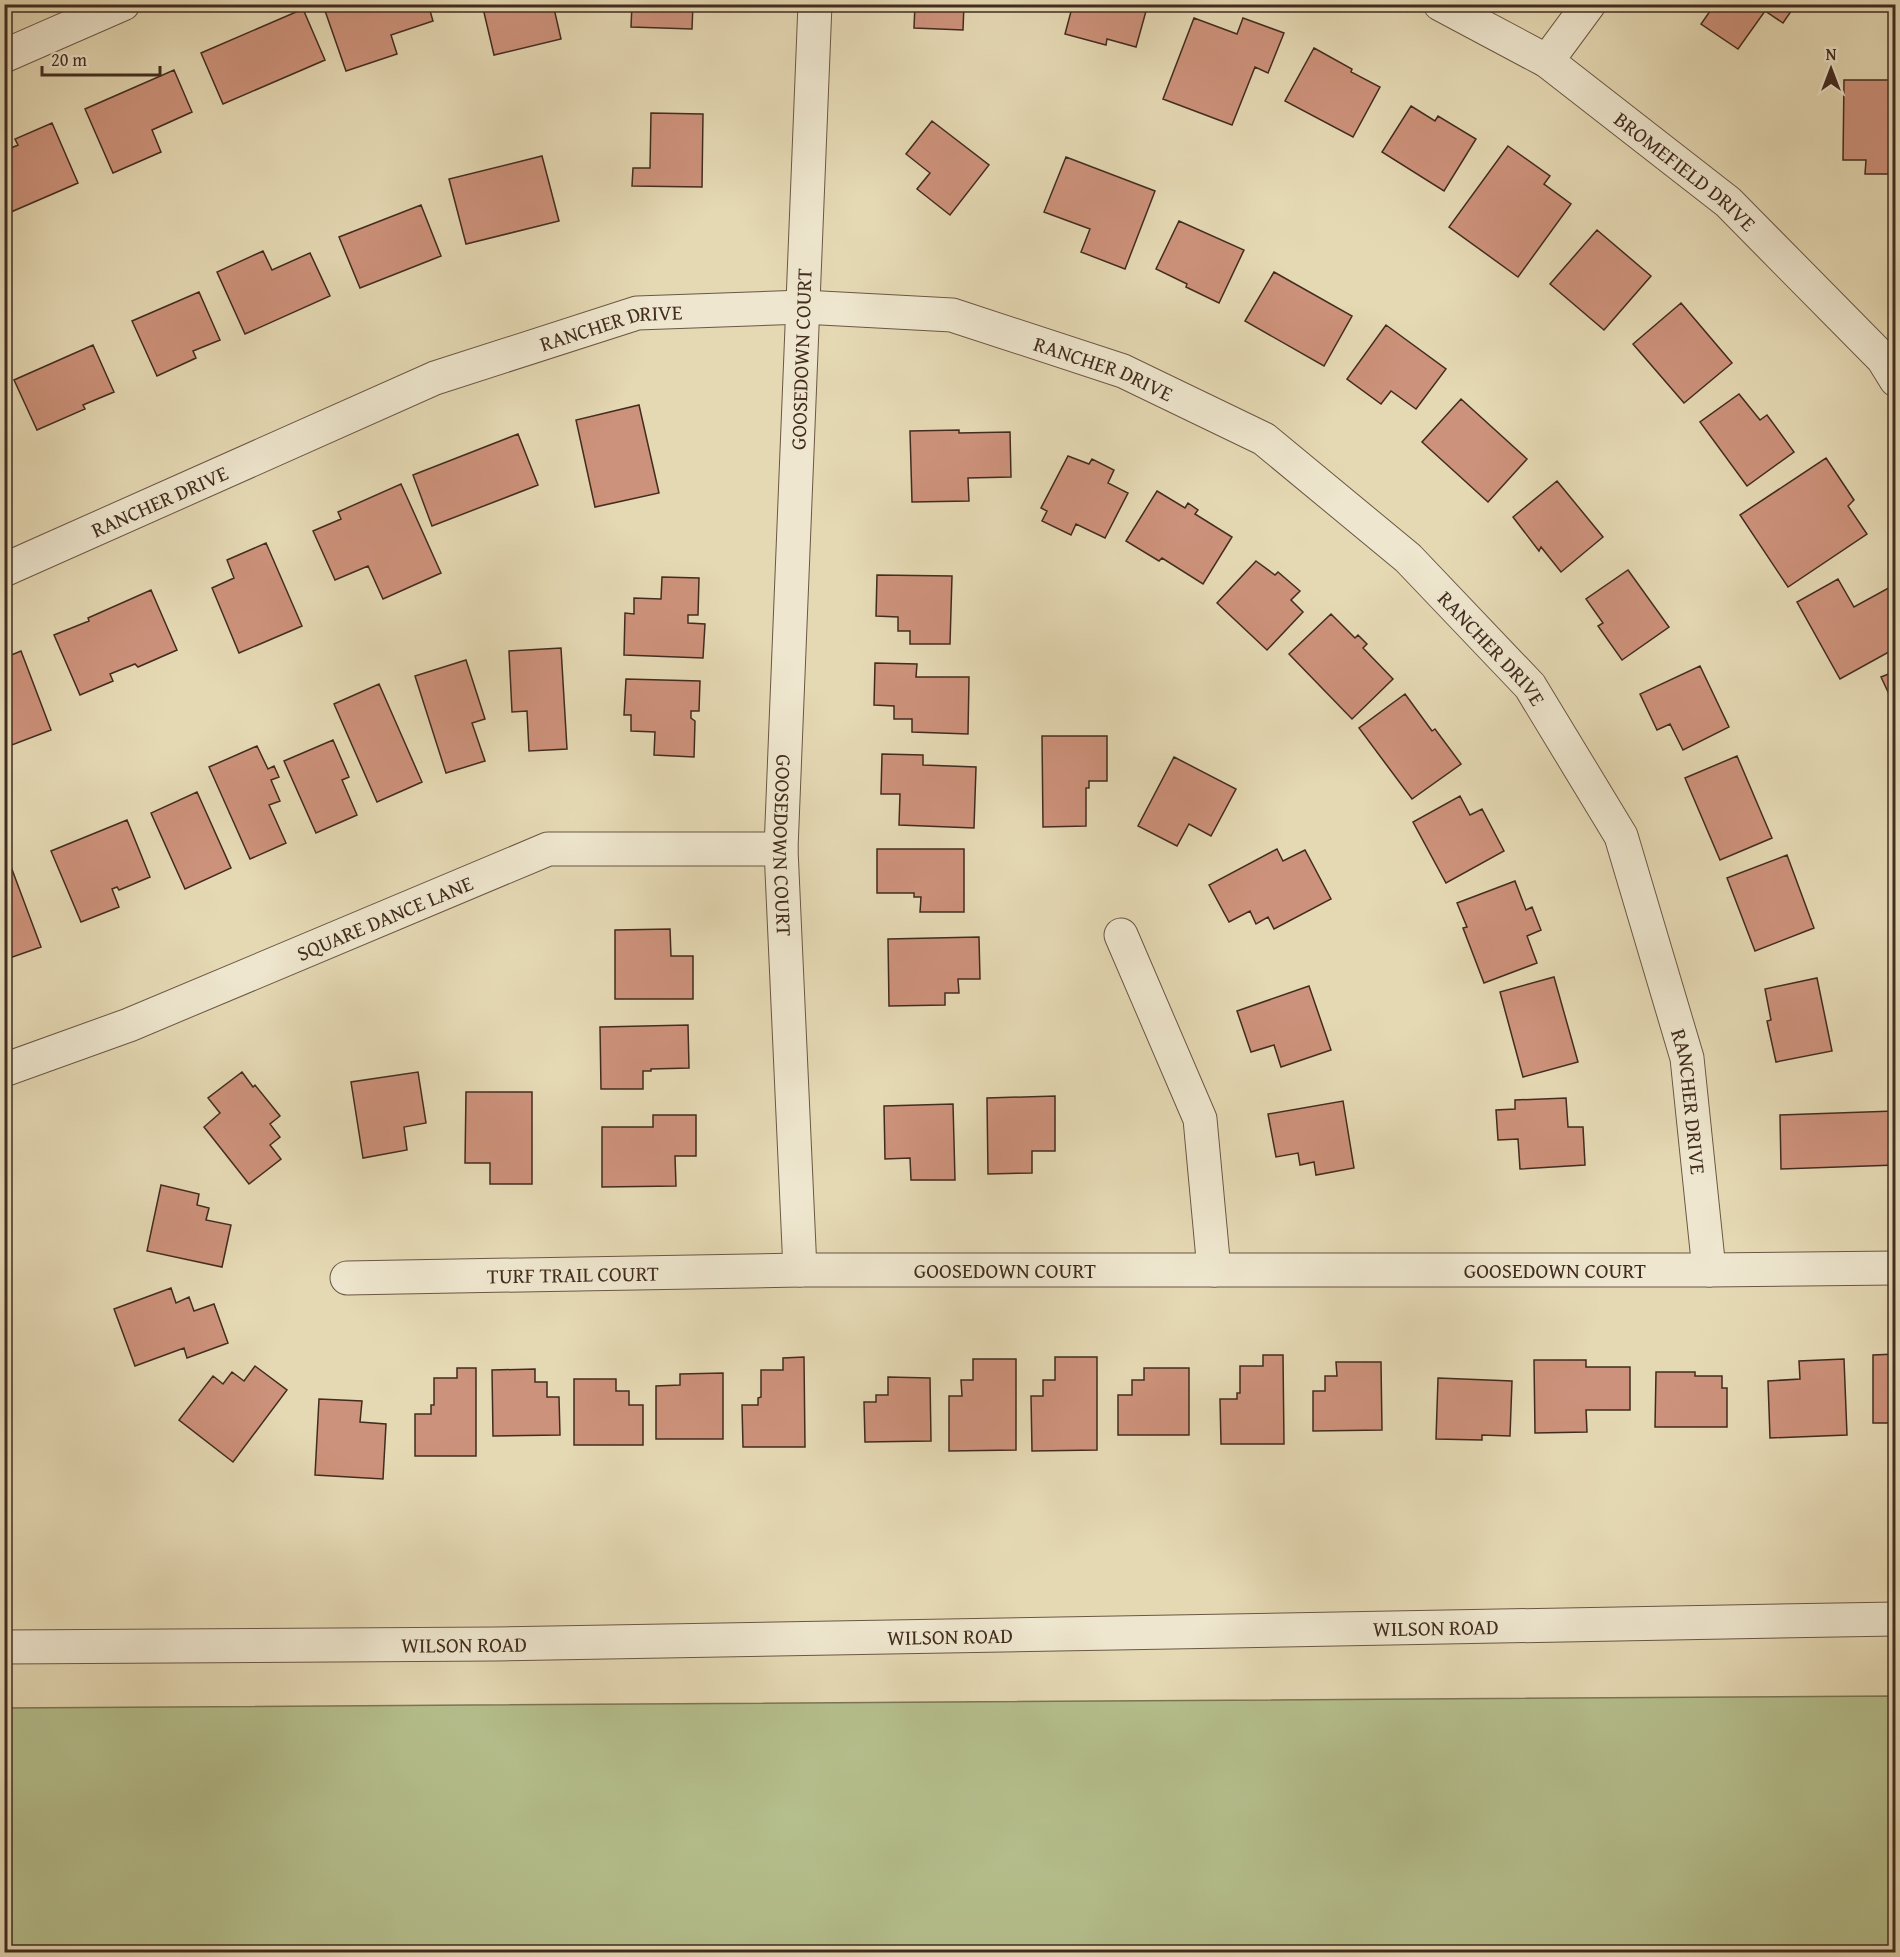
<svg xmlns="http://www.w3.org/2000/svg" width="1900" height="1957" viewBox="0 0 1900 1957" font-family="'Gentium Book Plus',serif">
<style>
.green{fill:#b5bf8d;stroke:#7c7656;stroke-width:1.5}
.building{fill:#cd927b;stroke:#422c1f;stroke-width:1.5}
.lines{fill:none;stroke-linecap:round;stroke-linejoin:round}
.minor-casing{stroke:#6b5744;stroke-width:35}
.minor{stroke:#eee6ce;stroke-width:33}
.labels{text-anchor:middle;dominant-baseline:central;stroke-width:5;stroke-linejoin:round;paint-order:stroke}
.street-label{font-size:21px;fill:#422c1f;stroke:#eee6ce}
</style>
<rect width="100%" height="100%" fill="#e5d9b4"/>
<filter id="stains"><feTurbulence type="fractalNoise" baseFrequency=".00333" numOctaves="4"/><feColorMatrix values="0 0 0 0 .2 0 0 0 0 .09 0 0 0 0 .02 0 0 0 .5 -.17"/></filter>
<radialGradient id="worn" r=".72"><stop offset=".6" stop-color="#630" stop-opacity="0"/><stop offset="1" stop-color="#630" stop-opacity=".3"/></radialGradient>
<path class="green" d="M1895 1696V1952H5V1708Z"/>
<path class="building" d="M428 4 433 21 391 35 397 54 346 71 323 5Z
M482 4H553L561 39 494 55Z
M632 4H693L692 29 631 27Z
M915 4H964L963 30 914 28Z
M1073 4H1148L1136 47 1107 39 1106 45 1065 34Z
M1715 4H1796L1783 23 1765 11 1738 49 1701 24Z
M303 9 325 60 223 104 201 53Z
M1194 18 1237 34 1243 18 1284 33 1268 73 1255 67 1232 125 1163 99Z
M1314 48 1352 69 1351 72 1380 87 1353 137 1285 101Z
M174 70 192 112 152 130 161 152 113 173 85 109Z
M1844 80H1896V174H1865L1866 160H1843Z
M1411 106 1435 121 1438 116 1476 139 1444 191 1382 152Z
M651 113 703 114 702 187 632 186 633 168H650Z
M932 121 989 165 950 215 917 189 930 173 906 154Z
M52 123 78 183 4 215V151L18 145 15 139Z
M1508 146 1550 176 1544 184 1571 204 1518 277 1449 227Z
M542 156 559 221 466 244 449 179Z
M1066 157 1155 191 1125 269 1081 252 1090 229 1044 212Z
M421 205 441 256 360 288 339 237Z
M1179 221 1244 250 1219 303 1186 287 1187 284 1156 269Z
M1597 230 1651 276 1604 330 1550 284Z
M263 251 272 270 310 253 330 296 245 334 217 272Z
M1274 272 1352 316 1324 366 1245 321Z
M199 292 220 340 193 351 196 358 157 376 132 321Z
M1681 303 1732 363 1684 403 1633 344Z
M1386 325 1446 369 1416 409 1391 391 1381 404 1347 379Z
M93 345 114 392 83 405 85 409 37 430 14 380Z
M1739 394 1760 420 1767 415 1794 452 1747 486 1700 422Z
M1461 399 1527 459 1488 502 1422 442Z
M639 405 659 493 595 507 576 420Z
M4 419 11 432 4 435Z
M959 430V433L1010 432 1011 477 968 478 969 501 912 502 910 431Z
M518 434 538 485 432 526 413 475Z
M1068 456 1089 464 1092 459 1114 470 1108 483 1128 493 1105 538 1076 524 1071 535 1042 521 1047 511 1041 508Z
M1826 458 1854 500 1848 506 1867 534 1788 587 1740 515Z
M1557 481 1603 537 1561 572 1541 547 1539 551 1513 517Z
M401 484 441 573 383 599 368 566 335 580 313 531 341 519 338 512Z
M1157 491 1185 508 1188 503 1198 510 1195 514 1232 537 1203 584 1162 558 1159 561 1126 541Z
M266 543 302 626 239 653 212 588 234 578 227 560Z
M1256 561 1275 575 1278 572 1300 591 1291 600 1303 612 1267 650 1217 603Z
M1628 570 1669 627 1622 660 1598 626 1603 623 1586 599Z
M877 575 952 576 950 644H910V631H898V617L876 616Z
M662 577 699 578 698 615H688V623L705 624 703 658 624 655 625 613 634 614V598L661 599Z
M1838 579 1854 607 1894 585 1896 588V648L1840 679 1797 602Z
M151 590 177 650 138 667 135 664 110 674 113 681 80 695 54 635 89 621 88 618Z
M1331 614 1355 638 1358 635 1367 644 1363 648 1393 679 1352 719 1289 654Z
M561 648 567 749 529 751 527 711 512 712 509 651Z
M21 651 51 730 4 748V658Z
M466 660 485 719 472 723 485 761 446 773 415 676Z
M875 663 917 664 916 677H969L968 734 912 732V719H894V706L874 705Z
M1700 666 1729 727 1683 750 1670 724 1657 730 1640 694Z
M1896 671V709L1881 677Z
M626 679 700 681 699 711H691V718L695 721 694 757 654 755 655 732 631 731V715H624Z
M379 684 422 782 377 802 334 704Z
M1405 694 1432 731 1435 729 1461 764 1412 799 1359 728Z
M1042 736H1107V781H1089V788H1086V826L1043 827Z
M333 740 349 777 342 780 357 815 316 833 284 761Z
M257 746 268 769 274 766 279 777 271 780 280 801 269 805 286 843 250 859 209 767Z
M882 754 923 755V765L976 767 974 828 899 825 900 794H881Z
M1737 756 1772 838 1720 860 1685 778Z
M1174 757 1236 789 1211 836 1189 824 1177 846 1138 826Z
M197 792 231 868 185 889 151 813Z
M1460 796 1470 815 1482 809 1504 851 1446 883 1413 822Z
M127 820 150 877 119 890 117 887 112 889 119 907 81 922 51 851Z
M4 848 41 947 4 960Z
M877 849H964V912H920L921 897H914V893H877Z
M1277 849 1283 861 1305 850 1331 899 1274 929 1268 917 1256 924 1250 911 1229 922 1209 885Z
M1787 855 1814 928 1755 951 1727 878Z
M1515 881 1526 910 1532 907 1541 930 1527 936 1537 963 1484 983 1463 928 1467 927 1457 903Z
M670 929 671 956H693V999H615V930Z
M979 937 980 979H958L959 993H945V1005L889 1006 888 939Z
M1554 977 1578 1062 1523 1077 1500 992Z
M1817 978 1832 1051 1776 1062 1767 1021 1771 1020 1765 989Z
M1309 986 1331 1050 1281 1067 1274 1045 1251 1052 1237 1011Z
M688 1025 689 1068 651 1069V1071H643V1089H601L600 1027Z
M242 1072 253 1087 255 1085 280 1116 270 1124 280 1137 270 1145 281 1159 249 1184 204 1127 220 1113 208 1098Z
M418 1072 426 1123 404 1127 407 1150 363 1158 351 1082Z
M466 1092H532V1184H490V1163H465Z
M1055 1096V1151H1032V1173L988 1174 987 1098Z
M1566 1098 1568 1127H1583L1585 1165 1520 1169 1518 1139 1498 1140 1496 1110 1515 1109V1100Z
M1343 1101 1354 1168 1316 1175 1314 1162 1300 1165 1298 1153 1276 1157 1268 1114Z
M953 1104 955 1180H911L910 1158 885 1159 884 1106Z
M1894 1111 1896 1165 1781 1169 1780 1115Z
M653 1115H696V1156H675L676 1186 602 1187V1127H653Z
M161 1185 199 1194 197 1205 209 1208 206 1220 231 1225 222 1267 147 1251Z
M171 1288 176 1303 189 1297 194 1311 214 1304 228 1343 187 1358 184 1348 135 1366 114 1309Z
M1896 1354V1423H1873V1355Z
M1263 1355H1283L1284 1444H1221L1220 1399H1237V1393H1240V1366H1263Z
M804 1357 805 1447H743L742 1405H758V1398L761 1397V1370H783V1358Z
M1055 1357H1097V1450L1032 1451 1031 1396H1043V1380H1055Z
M973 1359H1016V1450L949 1451V1396H962L961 1380H973Z
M1844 1359 1847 1435 1770 1438 1768 1381 1800 1379 1799 1361Z
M1534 1360H1586V1367H1630V1410H1586L1587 1432 1535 1433Z
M1336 1362H1381L1382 1430 1313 1431V1391H1325V1376H1337Z
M255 1366 287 1390 233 1462 179 1420 213 1376 223 1384 232 1372 244 1381Z
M457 1368H476V1456H415V1414H431V1405H434V1378H457Z
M1144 1368H1189V1435H1118V1395H1132V1380H1144Z
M535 1369V1382H547V1397H559L560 1435 493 1436 492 1370Z
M1656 1372H1695V1376H1722V1388H1727V1427H1655Z
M723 1373V1439H656V1386L680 1385V1374Z
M888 1377 930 1378 931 1441 865 1442 864 1402H876V1395H888Z
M1438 1378 1512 1381 1510 1436 1482 1435V1440L1436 1439Z
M574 1379H616V1391H629V1405H643V1445H574Z
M319 1399 362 1401 360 1422 386 1424 383 1479 315 1475Z"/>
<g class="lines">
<g class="minor-casing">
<g id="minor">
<path id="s1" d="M815 4 781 849 800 1270H1709L1896 1268"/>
<path id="s2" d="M1440 4 1547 61 1728 202 1883 359 1896 380"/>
<path d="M4 56 123 4"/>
<path d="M1547 61 1589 4"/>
<path id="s3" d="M4 570 435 378 637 313 803 307 952 315 1123 371 1264 439 1408 558 1530 686 1621 836 1687 1058 1709 1270"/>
<path d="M1121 935 1200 1119 1214 1270"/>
<path id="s4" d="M4 1070 129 1025 548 849H781"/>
<path id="s5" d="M347 1278 800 1270"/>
<path id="s6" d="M4 1647 496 1644 1896 1619"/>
</g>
</g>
<use href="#minor" class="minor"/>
</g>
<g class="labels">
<g class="street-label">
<text stroke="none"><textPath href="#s2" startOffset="298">BROMEFIELD DRIVE</textPath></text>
<text stroke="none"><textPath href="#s3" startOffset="656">RANCHER DRIVE</textPath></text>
<text transform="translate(801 359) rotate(-88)">GOOSEDOWN COURT</text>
<text stroke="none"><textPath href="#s3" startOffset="1160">RANCHER DRIVE</textPath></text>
<text stroke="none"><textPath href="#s3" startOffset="170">RANCHER DRIVE</textPath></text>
<text stroke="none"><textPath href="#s3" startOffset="1646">RANCHER DRIVE</textPath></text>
<text stroke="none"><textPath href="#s1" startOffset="842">GOOSEDOWN COURT</textPath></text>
<text stroke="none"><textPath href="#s4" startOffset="410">SQUARE DANCE LANE</textPath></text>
<text stroke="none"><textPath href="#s3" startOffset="2150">RANCHER DRIVE</textPath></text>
<text stroke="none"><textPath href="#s1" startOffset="1472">GOOSEDOWN COURT</textPath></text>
<text stroke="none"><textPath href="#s1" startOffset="2022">GOOSEDOWN COURT</textPath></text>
<text stroke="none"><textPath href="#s5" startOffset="226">TURF TRAIL COURT</textPath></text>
<text stroke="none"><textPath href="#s6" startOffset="1432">WILSON ROAD</textPath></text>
<text stroke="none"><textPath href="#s6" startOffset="946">WILSON ROAD</textPath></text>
<text stroke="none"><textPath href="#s6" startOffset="460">WILSON ROAD</textPath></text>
</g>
</g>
<rect width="1900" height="1957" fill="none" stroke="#e5d9b4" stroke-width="24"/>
<rect x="6" y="6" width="1888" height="1945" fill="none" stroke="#422c1f" stroke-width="3"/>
<rect x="12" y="12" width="1876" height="1933" fill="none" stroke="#422c1f" stroke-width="1.5"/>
<g transform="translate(1831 69)" stroke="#eee6ce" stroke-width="4.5" paint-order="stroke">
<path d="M0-4.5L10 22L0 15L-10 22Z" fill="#422c1f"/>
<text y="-9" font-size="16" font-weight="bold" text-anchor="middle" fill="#422c1f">N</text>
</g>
<path d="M42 66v9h118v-9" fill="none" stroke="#422c1f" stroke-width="3"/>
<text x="51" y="66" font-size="18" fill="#422c1f" stroke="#eee6ce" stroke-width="4.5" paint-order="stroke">20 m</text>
<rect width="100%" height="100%" filter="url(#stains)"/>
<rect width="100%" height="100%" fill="url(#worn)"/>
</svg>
